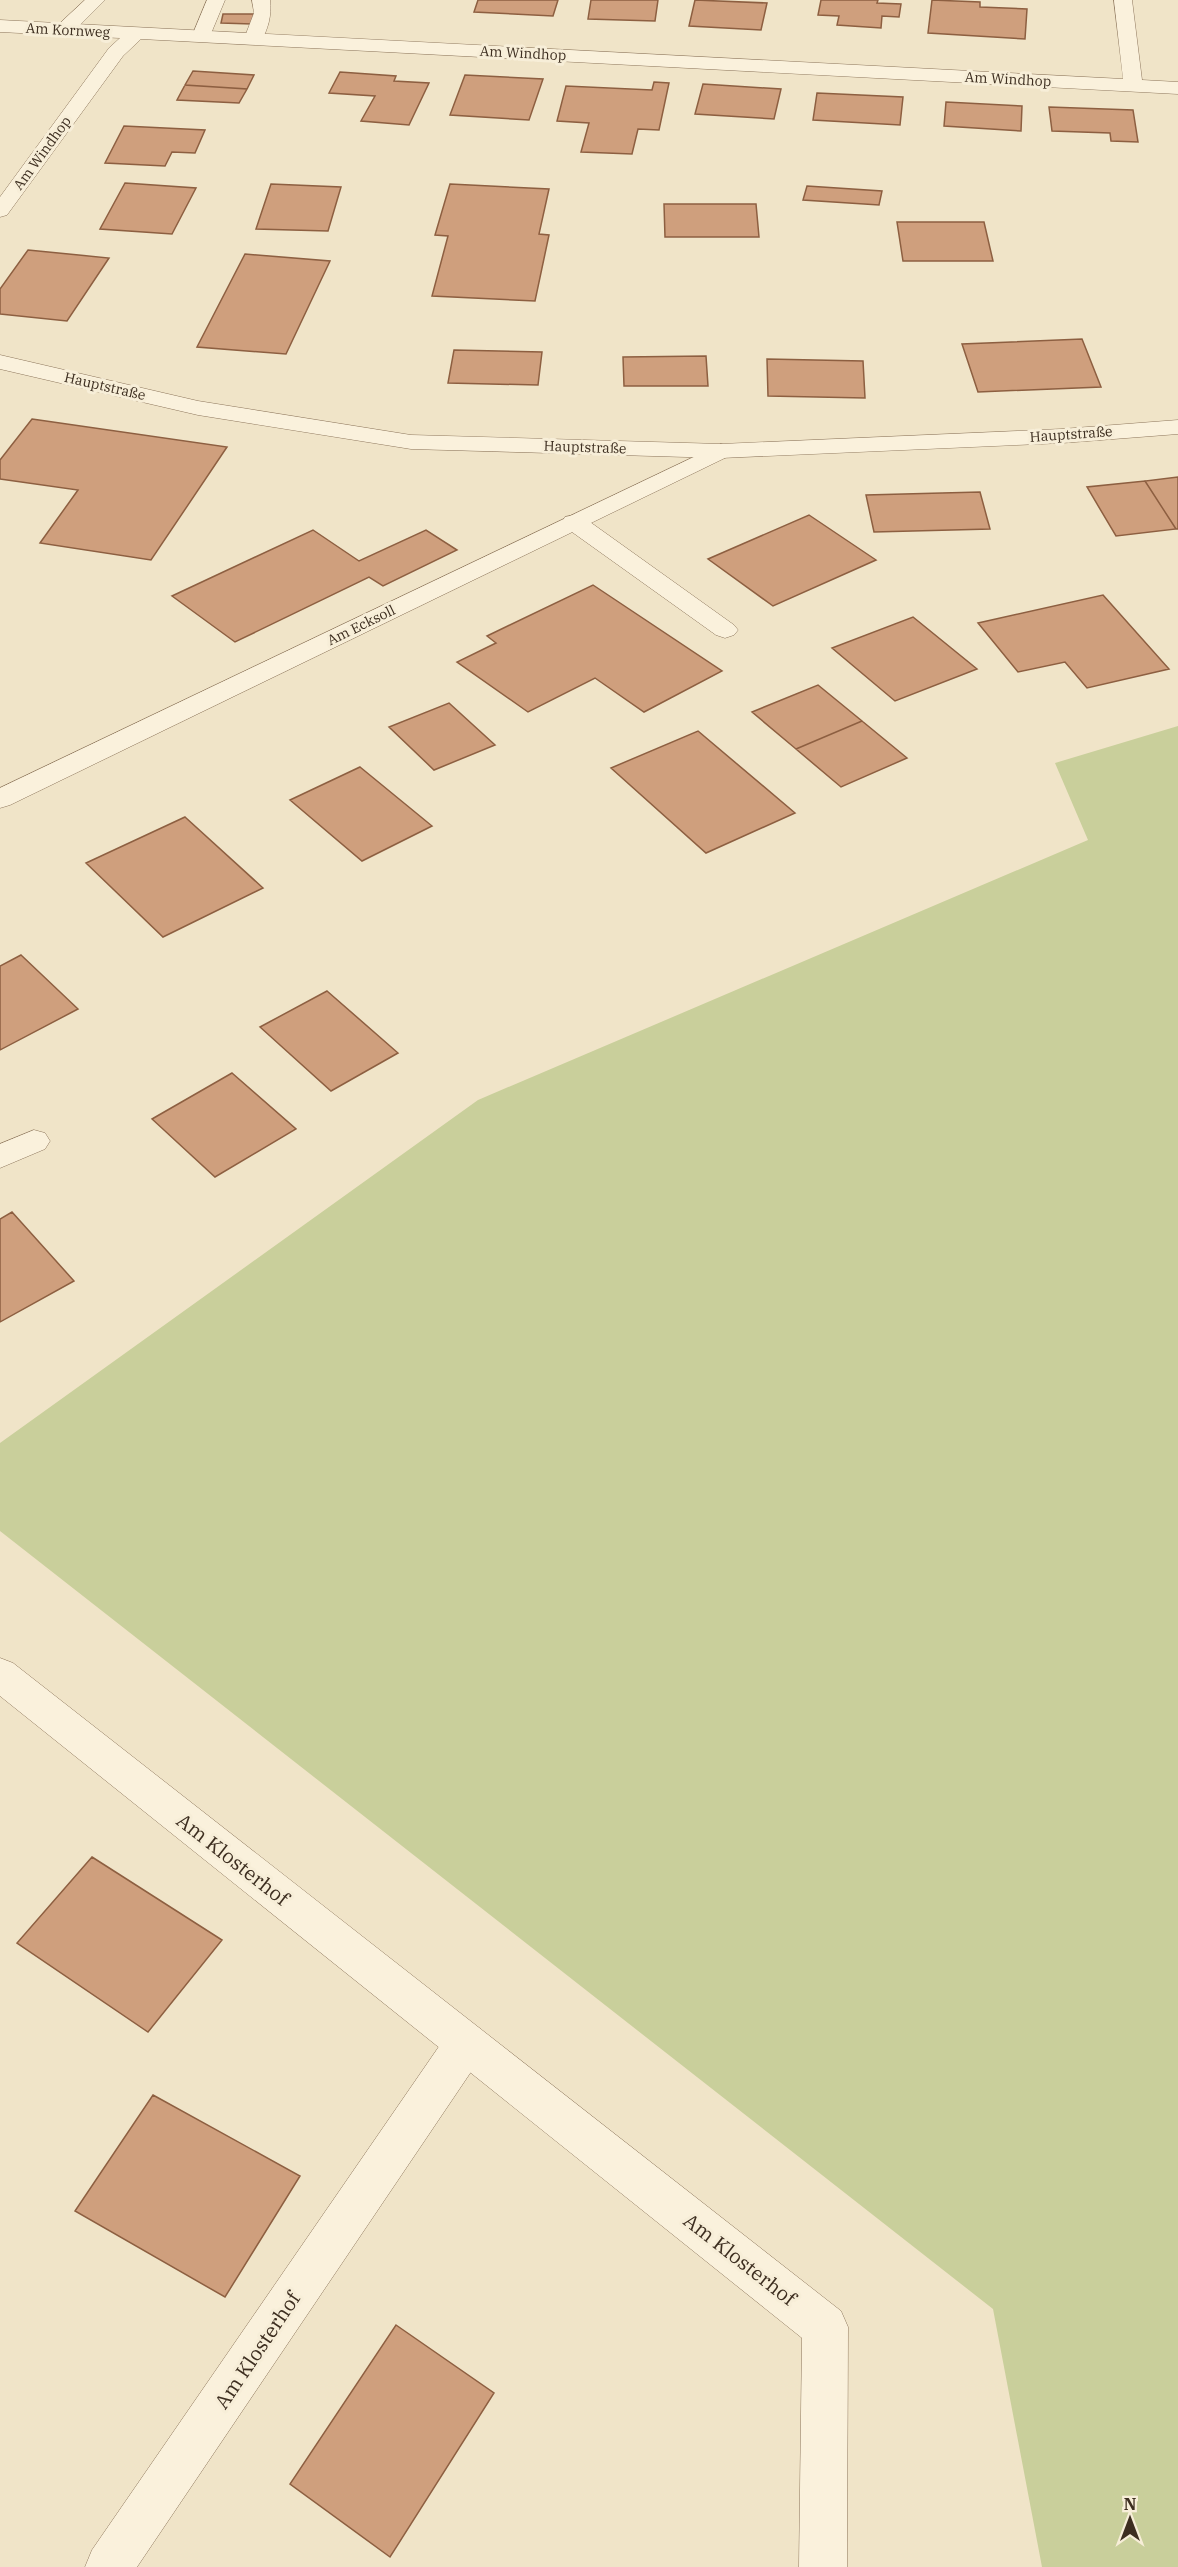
<svg xmlns="http://www.w3.org/2000/svg" width="1178" height="2567" viewBox="0 0 1178 2567" font-family="'IBM Plex Serif',serif">
<style>
.green{fill:#c9cf9b}
.building{fill:#cf9f7d;stroke:#8d5f41;stroke-width:1.5}
.lines{fill:none;stroke-linecap:round;stroke-linejoin:round}
.service-casing{stroke:#8d765c;stroke-width:1}
.minor-casing{stroke:#8d765c;stroke-width:1}
.tertiary-casing{stroke:#8d765c;stroke-width:1}
.service{fill:#faf1dc;fill-rule:evenodd}
.minor{fill:#faf1dc;fill-rule:evenodd}
.tertiary{fill:#faf1dc;fill-rule:evenodd}
.labels{text-anchor:middle;dominant-baseline:central;stroke-width:6;stroke-linejoin:round;paint-order:stroke}
.far-street-label{font-size:14px;fill:#3d2e20;stroke:#f7eed8}
.near-street-label{font-size:20px;fill:#3d2e20;stroke:#f7eed8}
</style>
<rect width="100%" height="100%" fill="#f0e4c8"/>
<path class="green" d="M1178 726V2567H1042L993 2309 0 1531V1443L478 1100 1088 840 1055 763Z"/>
<path class="building" d="M478 0H558L553 16 474 12Z
M591 0H658L655 21 588 19Z
M695 0 767 3 761 30 689 26Z
M821 0H878L877 3 901 4 899 17 882 16 881 28 837 25 839 16 818 15Z
M932 0 980 2V7L1027 9 1025 39 928 33Z
M223 14H254L252 24 221 23Z
M193 71 254 75 247 89 185 85Z
M340 72 396 76 394 81 429 83 409 125 361 121 375 96 329 93Z
M465 75 543 79 529 120 450 115Z
M654 82 669 83 659 130 638 129 632 154 581 152 589 123 557 121 566 86 652 90Z
M703 84 781 89 774 119 695 114Z
M185 85 247 89 239 103 177 100Z
M817 93 903 97 900 125 813 120Z
M946 102 1022 106 1021 131 944 126Z
M1049 107 1133 110 1138 142 1111 141 1110 133 1052 131Z
M124 126 205 130 195 153 172 152 165 166 105 163Z
M125 183 196 188 172 234 100 229Z
M271 184 341 187 328 231 256 229Z
M450 184 549 189 539 234 549 235 535 301 432 296 448 236 435 235Z
M807 186 882 191 879 205 803 200Z
M664 204H756L759 237H665Z
M897 222H984L993 261H903Z
M28 250 109 258 67 321 0 314V289Z
M245 254 330 261 286 354 197 347Z
M1082 339 1101 387 978 392 962 344Z
M454 350 542 352 538 385 448 383Z
M706 356 708 386H624L623 357Z
M767 359 863 361 865 398 768 396Z
M32 419 227 447 151 560 40 543 78 490 0 479V460Z
M1178 477V529H1176L1145 481Z
M1145 481 1176 529 1116 536 1087 487Z
M980 492 990 529 874 532 866 495Z
M809 515 876 560 773 606 708 559Z
M313 530 359 561 426 530 457 550 383 586 369 577 235 642 172 596Z
M593 585 722 671 644 712 595 678 528 712 457 662 496 643 487 636Z
M1103 595 1169 669 1087 688 1065 662 1018 672 978 623Z
M913 617 977 669 895 701 832 648Z
M818 685 862 721 796 749 752 712Z
M449 703 495 745 434 770 389 727Z
M862 721 907 758 841 787 796 749Z
M698 731 795 813 706 853 611 768Z
M360 767 432 826 362 861 290 800Z
M185 817 263 888 163 937 86 863Z
M21 955 78 1009 0 1050V966Z
M327 991 398 1053 331 1091 260 1027Z
M232 1073 296 1129 215 1177 152 1119Z
M12 1212 74 1281 0 1322V1219Z
M92 1857 222 1940 148 2032 17 1943Z
M153 2095 300 2176 225 2297 75 2211Z
M396 2325 494 2393 390 2557 290 2484Z"/>
<g class="lines">
<g class="service-casing">
<path id="service" d="M85 0H105L72 33H58L56 29 58 25Z
M207 0H225L210 36 208 40H194L192 36Z
M252 0H270C272 15 268 30 260 43H246L244 39 254 13Z
M574 515 583 517 734 625 738 630 734 635 725 638 716 635 565 527 562 522 565 517Z
M34 1130 45 1133 50 1141 45 1149 0 1168V1144Z
M466 2023 481 2029 487 2043 481 2057 137 2567H85L92 2550 451 2029Z"/>
</g>
<g class="minor-casing">
<path id="minor" d="M1114 0H1132L1142 80 1178 82V94L141 39 123 56 7 215 0 217V197L109 48 120 38 0 32V20L1123 79Z
M721 444 729 446 733 451 729 456 10 805 0 808V788Z
M0 1658 13 1663 841 2311 848 2327 847 2567H799L802 2338 0 1696Z"/>
</g>
<g class="tertiary-casing">
<path id="tertiary" d="M0 355 198 401 411 435 721 444 1062 429 1178 420V434L1062 443 721 458 411 449 198 415 0 369Z"/>
</g>
<use href="#service" class="service"/>
<use href="#minor" class="minor"/>
<use href="#tertiary" class="tertiary"/>
</g>
<g class="labels">
<g class="far-street-label">
<text transform="translate(68 30) rotate(3)">Am Kornweg</text>
<text transform="translate(523 53) rotate(3)">Am Windhop</text>
<text transform="translate(1008 79) rotate(3)">Am Windhop</text>
<text transform="translate(42 153) rotate(-54)">Am Windhop</text>
<text transform="translate(105 386) rotate(13)">Hauptstraße</text>
<text transform="translate(1071 434) rotate(-4)">Hauptstraße</text>
<text transform="translate(585 447) rotate(2)">Hauptstraße</text>
<text transform="translate(361 625) rotate(-26)">Am Ecksoll</text>
</g>
<g class="near-street-label">
<text transform="translate(233 1859) rotate(38)">Am Klosterhof</text>
<text transform="translate(740 2259) rotate(38)">Am Klosterhof</text>
<text transform="translate(257 2350) rotate(-56)">Am Klosterhof</text>
</g>
</g>
<g transform="translate(1130 2519)" stroke="#f7eed8" stroke-width="4.5" paint-order="stroke">
<path d="M0-4.5L10 22L0 15L-10 22Z" fill="#3d2e20"/>
<text y="-9" font-size="16" font-weight="bold" text-anchor="middle" fill="#3d2e20">N</text>
</g>
</svg>
